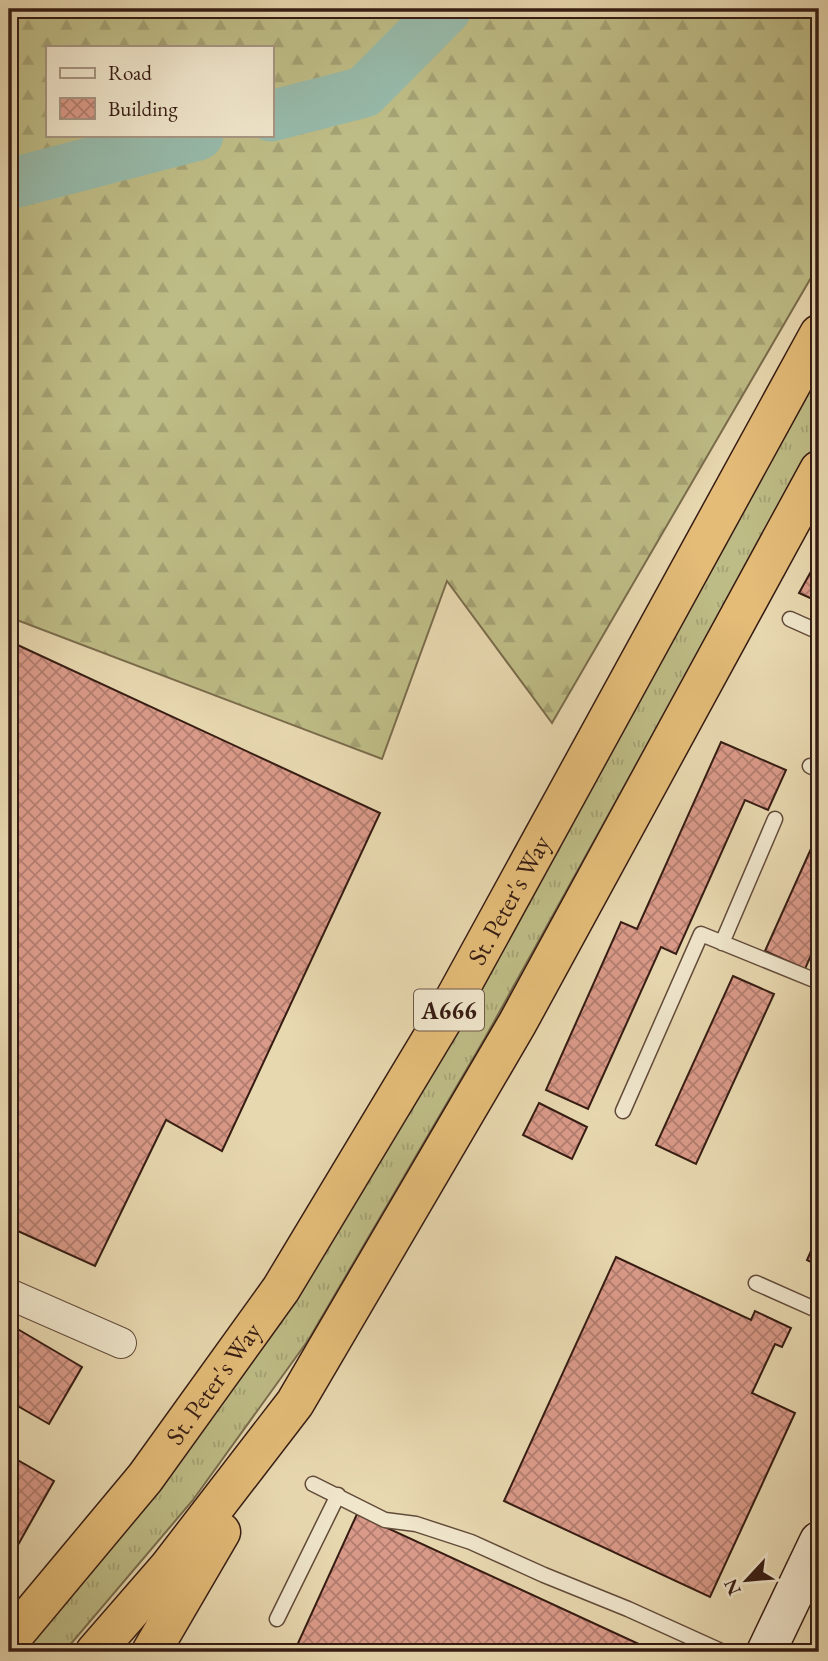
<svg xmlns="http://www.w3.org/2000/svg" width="828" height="1661" viewBox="0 0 828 1661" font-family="'EB Garamond',serif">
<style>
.grass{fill:url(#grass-tufts);stroke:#7a6c4c;stroke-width:2}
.forest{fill:url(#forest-firs);stroke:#7a6c4c;stroke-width:2;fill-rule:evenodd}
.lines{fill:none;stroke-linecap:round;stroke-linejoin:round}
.river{stroke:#97baaa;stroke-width:51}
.building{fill:url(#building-cross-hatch);stroke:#361c13;stroke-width:2}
.service-casing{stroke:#624b3a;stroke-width:17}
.minor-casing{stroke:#624b3a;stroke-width:32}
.secondary-casing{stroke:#361c13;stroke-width:41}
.trunk-casing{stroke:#361c13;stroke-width:41}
.service{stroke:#f0e6cc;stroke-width:14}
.minor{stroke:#f0e6cc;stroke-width:30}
.secondary{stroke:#f0e6cc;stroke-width:38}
.trunk{stroke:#e4bc78;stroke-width:38}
.labels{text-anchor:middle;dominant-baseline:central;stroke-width:6;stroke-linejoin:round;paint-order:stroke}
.shield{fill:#f0e6cc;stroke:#6e594a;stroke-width:2}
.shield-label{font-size:24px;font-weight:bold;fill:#361c13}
.street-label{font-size:26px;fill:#361c13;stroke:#f0e6cc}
</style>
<defs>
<pattern id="grass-tufts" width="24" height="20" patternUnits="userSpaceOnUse" patternTransform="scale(1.75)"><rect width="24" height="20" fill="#bebc86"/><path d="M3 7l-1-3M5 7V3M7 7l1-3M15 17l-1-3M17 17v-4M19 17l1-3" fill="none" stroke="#a4a173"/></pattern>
<pattern id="forest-firs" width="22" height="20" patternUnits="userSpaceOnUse" patternTransform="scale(1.75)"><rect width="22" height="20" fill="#bebc86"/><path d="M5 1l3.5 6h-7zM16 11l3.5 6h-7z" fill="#a4a173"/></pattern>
<pattern id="building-cross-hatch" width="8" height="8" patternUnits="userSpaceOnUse" patternTransform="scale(1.75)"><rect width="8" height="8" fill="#da9a89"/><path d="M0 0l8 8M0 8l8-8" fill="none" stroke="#b27d6f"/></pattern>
</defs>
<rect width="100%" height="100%" fill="#e8d8b0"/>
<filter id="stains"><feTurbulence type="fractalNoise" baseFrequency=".00286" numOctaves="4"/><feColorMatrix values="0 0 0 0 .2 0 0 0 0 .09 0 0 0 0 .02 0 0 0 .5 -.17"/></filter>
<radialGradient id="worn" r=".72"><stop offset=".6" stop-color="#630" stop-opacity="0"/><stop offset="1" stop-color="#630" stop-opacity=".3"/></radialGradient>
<path class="grass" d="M819 367V440L662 718 485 1038 309 1339 193 1500 64 1652H23L174 1470 282 1321 365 1187Z"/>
<path class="forest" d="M21 9H819V264L552 723 447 581 382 759 9 617V12ZM47 47H271V135H47Z"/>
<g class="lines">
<path class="river" d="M271 116 364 92 446 9
M9 184 198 135"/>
</g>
<path class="building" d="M819 557V602L799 593Z
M9 641 380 813 222 1151 166 1120 95 1266 9 1227Z
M721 742 786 770 768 810 745 800 676 954 661 947 588 1109 546 1090 621 922 637 929Z
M819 831V937L805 969 765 951Z
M733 976 774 994 696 1164 656 1145Z
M539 1103 587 1127 572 1159 523 1135Z
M819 1233V1266L807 1260Z
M616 1257 751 1320 755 1311 791 1328 782 1347 775 1344 752 1393 795 1413 710 1597 504 1501Z
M9 1324 82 1367 49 1424 9 1401Z
M9 1455 54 1481 10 1559 9 1558Z
M357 1514 656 1652H294Z"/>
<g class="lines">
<g class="service-casing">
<path id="service" d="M790 619 819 632
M810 766 819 770
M722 943 775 819
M623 1111 701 934 819 982
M756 1283 819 1311
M313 1484 385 1520 416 1524 471 1542 544 1575 628 1609 723 1652
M277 1619 338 1495"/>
</g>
<g class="minor-casing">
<path id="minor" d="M9 1294 121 1343"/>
</g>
<g class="secondary-casing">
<path id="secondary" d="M766 1652 819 1541"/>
</g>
<g class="trunk-casing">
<g id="trunk">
<path id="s1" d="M9 1641 145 1478 281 1289 444 1018 819 334"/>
<path d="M95 1652 168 1568 295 1403 517 1024 819 470"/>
<path d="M151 1652 221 1532"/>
</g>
</g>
<use href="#service" class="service"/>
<use href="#minor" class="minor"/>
<use href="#secondary" class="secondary"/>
<use href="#trunk" class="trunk"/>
</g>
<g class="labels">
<rect class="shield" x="414" y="989.5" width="70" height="41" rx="5"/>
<g class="shield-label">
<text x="449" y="1010">A666</text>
</g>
<g class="street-label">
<text stroke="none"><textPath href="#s1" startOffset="896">St. Peter's Way</textPath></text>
<text stroke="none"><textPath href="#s1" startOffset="329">St. Peter's Way</textPath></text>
</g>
</g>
<rect width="828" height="1661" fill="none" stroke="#e8d8b0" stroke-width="35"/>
<rect x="10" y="10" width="807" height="1640" fill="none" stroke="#361c13" stroke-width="3.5"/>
<rect x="18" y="18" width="793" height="1626" fill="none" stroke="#361c13" stroke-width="2"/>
<rect x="46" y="46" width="228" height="91" fill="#f0e6cc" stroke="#a69582" stroke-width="2"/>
<rect x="60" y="68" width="35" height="10" fill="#f0e6cc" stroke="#a69582" stroke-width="2"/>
<text x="108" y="80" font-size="21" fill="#361c13">Road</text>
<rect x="60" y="98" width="35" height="21" fill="url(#building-cross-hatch)" stroke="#a69582" stroke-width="2"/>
<text x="108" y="116" font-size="21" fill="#361c13">Building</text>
<g transform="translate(747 1580) rotate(244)" stroke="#f0e6cc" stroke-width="5" paint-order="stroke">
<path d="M0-5L12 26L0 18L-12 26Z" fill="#361c13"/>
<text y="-10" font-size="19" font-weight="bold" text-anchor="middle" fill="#361c13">N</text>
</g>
<rect width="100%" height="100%" filter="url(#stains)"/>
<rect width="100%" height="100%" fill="url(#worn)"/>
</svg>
